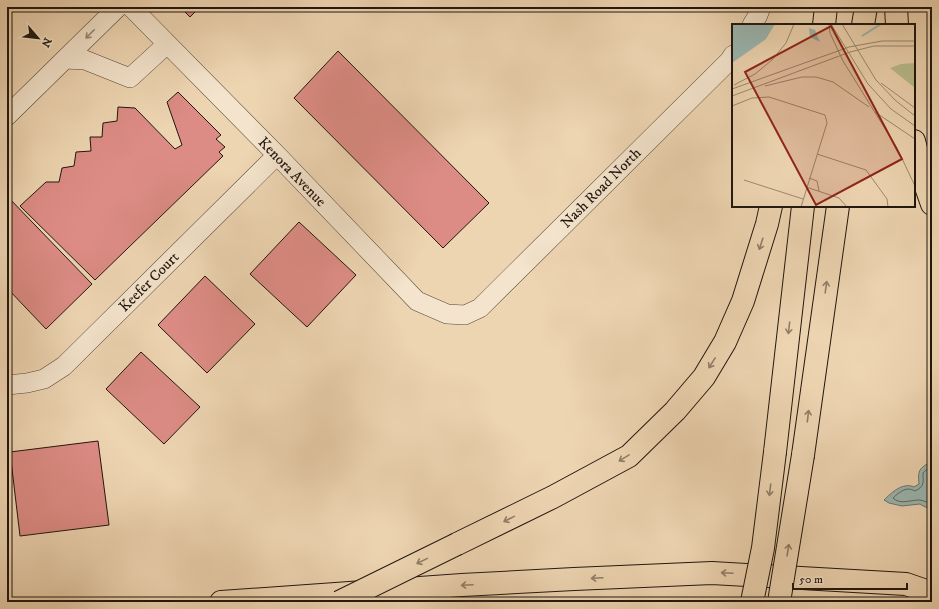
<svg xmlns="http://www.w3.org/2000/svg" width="939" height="609" viewBox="0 0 939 609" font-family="'IM FELL DW Pica',serif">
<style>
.water{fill:#9bb8b3;stroke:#6a7771}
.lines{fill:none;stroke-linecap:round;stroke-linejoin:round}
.shore{stroke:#5e6760;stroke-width:1}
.building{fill:#dd8c85;stroke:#20160e}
.minor-casing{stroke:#544637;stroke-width:20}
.highway-casing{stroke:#20160e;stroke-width:24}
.minor{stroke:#f4e4cd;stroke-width:19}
.highway{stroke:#eed5b2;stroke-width:22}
.highway-bridge-casing{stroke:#20160e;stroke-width:24;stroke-linecap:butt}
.highway-bridge{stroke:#eed5b2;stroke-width:22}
.oneway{stroke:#958777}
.oneway2{stroke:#917f68}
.labels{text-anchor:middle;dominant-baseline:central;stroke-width:3.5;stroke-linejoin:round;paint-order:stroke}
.street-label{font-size:15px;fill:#20160e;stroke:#f4e4cd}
.inset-river{fill:none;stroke:#9bb8b3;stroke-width:2}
.inset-road{fill:none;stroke:#9c8970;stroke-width:1}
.view{fill:#8f2418;fill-opacity:0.15;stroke:#8f2418;stroke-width:2}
.inset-edge{fill:none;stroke:#20160e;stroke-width:2}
</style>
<rect width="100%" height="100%" fill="#eed5b2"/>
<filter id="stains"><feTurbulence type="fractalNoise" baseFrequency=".005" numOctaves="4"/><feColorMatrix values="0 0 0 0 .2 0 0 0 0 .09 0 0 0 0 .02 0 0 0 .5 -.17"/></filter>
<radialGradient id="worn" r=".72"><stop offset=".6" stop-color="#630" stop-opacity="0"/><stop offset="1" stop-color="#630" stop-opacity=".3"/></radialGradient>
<path class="water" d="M932 462V507H925L920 504 902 506 889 503 884 500C892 492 903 482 914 487L919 484C919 481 918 476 919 473 920 467 927 464 932 462Z"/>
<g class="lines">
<path class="shore" d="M932 466 929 467 923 473C923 483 925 486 915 491 913 490 910 489 908 489 903 489 896 495 893 498 900 505 910 500 919 500 923 500 927 503 932 503"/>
</g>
<path class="building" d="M180 7H200L190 17Z
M338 51 489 203 443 248 294 98Z
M178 92 221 135 216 139 225 147 219 152 223 156 95 280 20 206 46 182H59L62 168 74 166 76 152 91 151 90 137H102L103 123 117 121 118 107 135 108 175 149 182 145 167 102Z
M7 196 92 284 46 329 7 288Z
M299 222 356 275 307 327 250 274Z
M205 276 255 324 207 373 158 325Z
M141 352 200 407 164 444 106 389Z
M98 441 109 525 20 536 10 452Z"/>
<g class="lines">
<g class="minor-casing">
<path id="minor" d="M131 7 277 155 417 301 447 314 465 315 480 308 730 60 733 55
M752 25 758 15 761 7
M65 59 85 60 130 78 167 44
M7 116 118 7
M7 385 27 383 44 379 64 366 277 155"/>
</g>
<g class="highway-casing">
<path id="highway" d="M896 7 897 25
M824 25 826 7
M863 25 866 7
M914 141 925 184 932 204
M775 452 803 206
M803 455 838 206
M457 544 553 497 629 456 675 411 704 377 725 342 743 301 767 224 771 206
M221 602 462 585 574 579 712 573 906 584 932 593"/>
</g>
<use href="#minor" class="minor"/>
<use href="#highway" class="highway"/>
<g class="highway-bridge-casing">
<path id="highway-bridge" d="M339 602 457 544
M752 602 763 548 775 452
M779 602 803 455"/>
</g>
<use href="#highway-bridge" class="highway-bridge"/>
</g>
<defs><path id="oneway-shaft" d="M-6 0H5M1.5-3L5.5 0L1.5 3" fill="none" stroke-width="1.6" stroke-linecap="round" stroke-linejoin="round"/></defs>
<use class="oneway" href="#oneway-shaft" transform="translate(90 34) rotate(135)"/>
<g class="oneway2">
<use href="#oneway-shaft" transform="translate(761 244) rotate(108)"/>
<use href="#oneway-shaft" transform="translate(826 287) rotate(-82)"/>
<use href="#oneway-shaft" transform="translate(789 328) rotate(96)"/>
<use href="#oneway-shaft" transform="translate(712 363) rotate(122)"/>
<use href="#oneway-shaft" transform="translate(808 416) rotate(-83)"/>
<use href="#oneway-shaft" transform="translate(624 458) rotate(149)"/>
<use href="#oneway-shaft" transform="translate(770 490) rotate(97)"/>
<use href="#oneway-shaft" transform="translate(509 519) rotate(154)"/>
<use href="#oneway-shaft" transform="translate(788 550) rotate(-81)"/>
<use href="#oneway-shaft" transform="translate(422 561) rotate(154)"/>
<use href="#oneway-shaft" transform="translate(727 573) rotate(-177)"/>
<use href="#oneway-shaft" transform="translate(597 578) rotate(177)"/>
<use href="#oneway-shaft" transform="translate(467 585) rotate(177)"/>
</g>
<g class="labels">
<g class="street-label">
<text transform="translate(292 172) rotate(46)">Kenora Avenue</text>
<text transform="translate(601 188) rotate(-45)">Nash Road North</text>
<text transform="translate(149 282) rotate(-45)">Keefer Court</text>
</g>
</g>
<g transform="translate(732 24)">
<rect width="183" height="183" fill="#eed5b2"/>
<path d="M183 39V64L158 44 169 40Z" fill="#b9bd8c"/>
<path d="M0 0H43L34 15 0 39ZM77 4 83 6 88 18 78 13Z" fill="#9bb8b3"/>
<path class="inset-river" d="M130 12 149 0"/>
<path class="inset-road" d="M97 0 98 9 111 37 165 124 183 162M99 0 136 60 159 85 183 102M110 0 144 56 163 76 183 92M149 59 183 84M2 61 23 50 40 36 54 19 62 0M33 62 70 53H84L101 58 137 83M0 65 117 23 150 17H183M0 72 118 28 142 22H183M0 82 20 74 37 73 93 91 95 99 69 183M143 88 183 115M85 130 134 146 155 175 156 183M77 154 85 157 87 167M12 156 71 175M74 163 107 174 115 183"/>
<path class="view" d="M99 2 170 135 84 181 13 48Z"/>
<rect width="183" height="183" class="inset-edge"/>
</g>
<rect width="939" height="609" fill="none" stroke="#eed5b2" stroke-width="24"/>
<rect x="8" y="8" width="923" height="593" fill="none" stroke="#20160e" stroke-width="2"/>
<rect x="12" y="12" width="915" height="585" fill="none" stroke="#20160e"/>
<g transform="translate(38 38) rotate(118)" stroke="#f4e4cd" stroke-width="3" paint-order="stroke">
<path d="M0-3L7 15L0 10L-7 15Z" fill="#20160e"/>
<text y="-6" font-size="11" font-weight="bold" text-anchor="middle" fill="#20160e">N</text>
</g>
<path d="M793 583v6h114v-6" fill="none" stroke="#20160e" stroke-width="2"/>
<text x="799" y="583" font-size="12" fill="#20160e" stroke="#f4e4cd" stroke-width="3" paint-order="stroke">50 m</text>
<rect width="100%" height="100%" filter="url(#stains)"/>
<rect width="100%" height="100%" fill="url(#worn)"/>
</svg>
